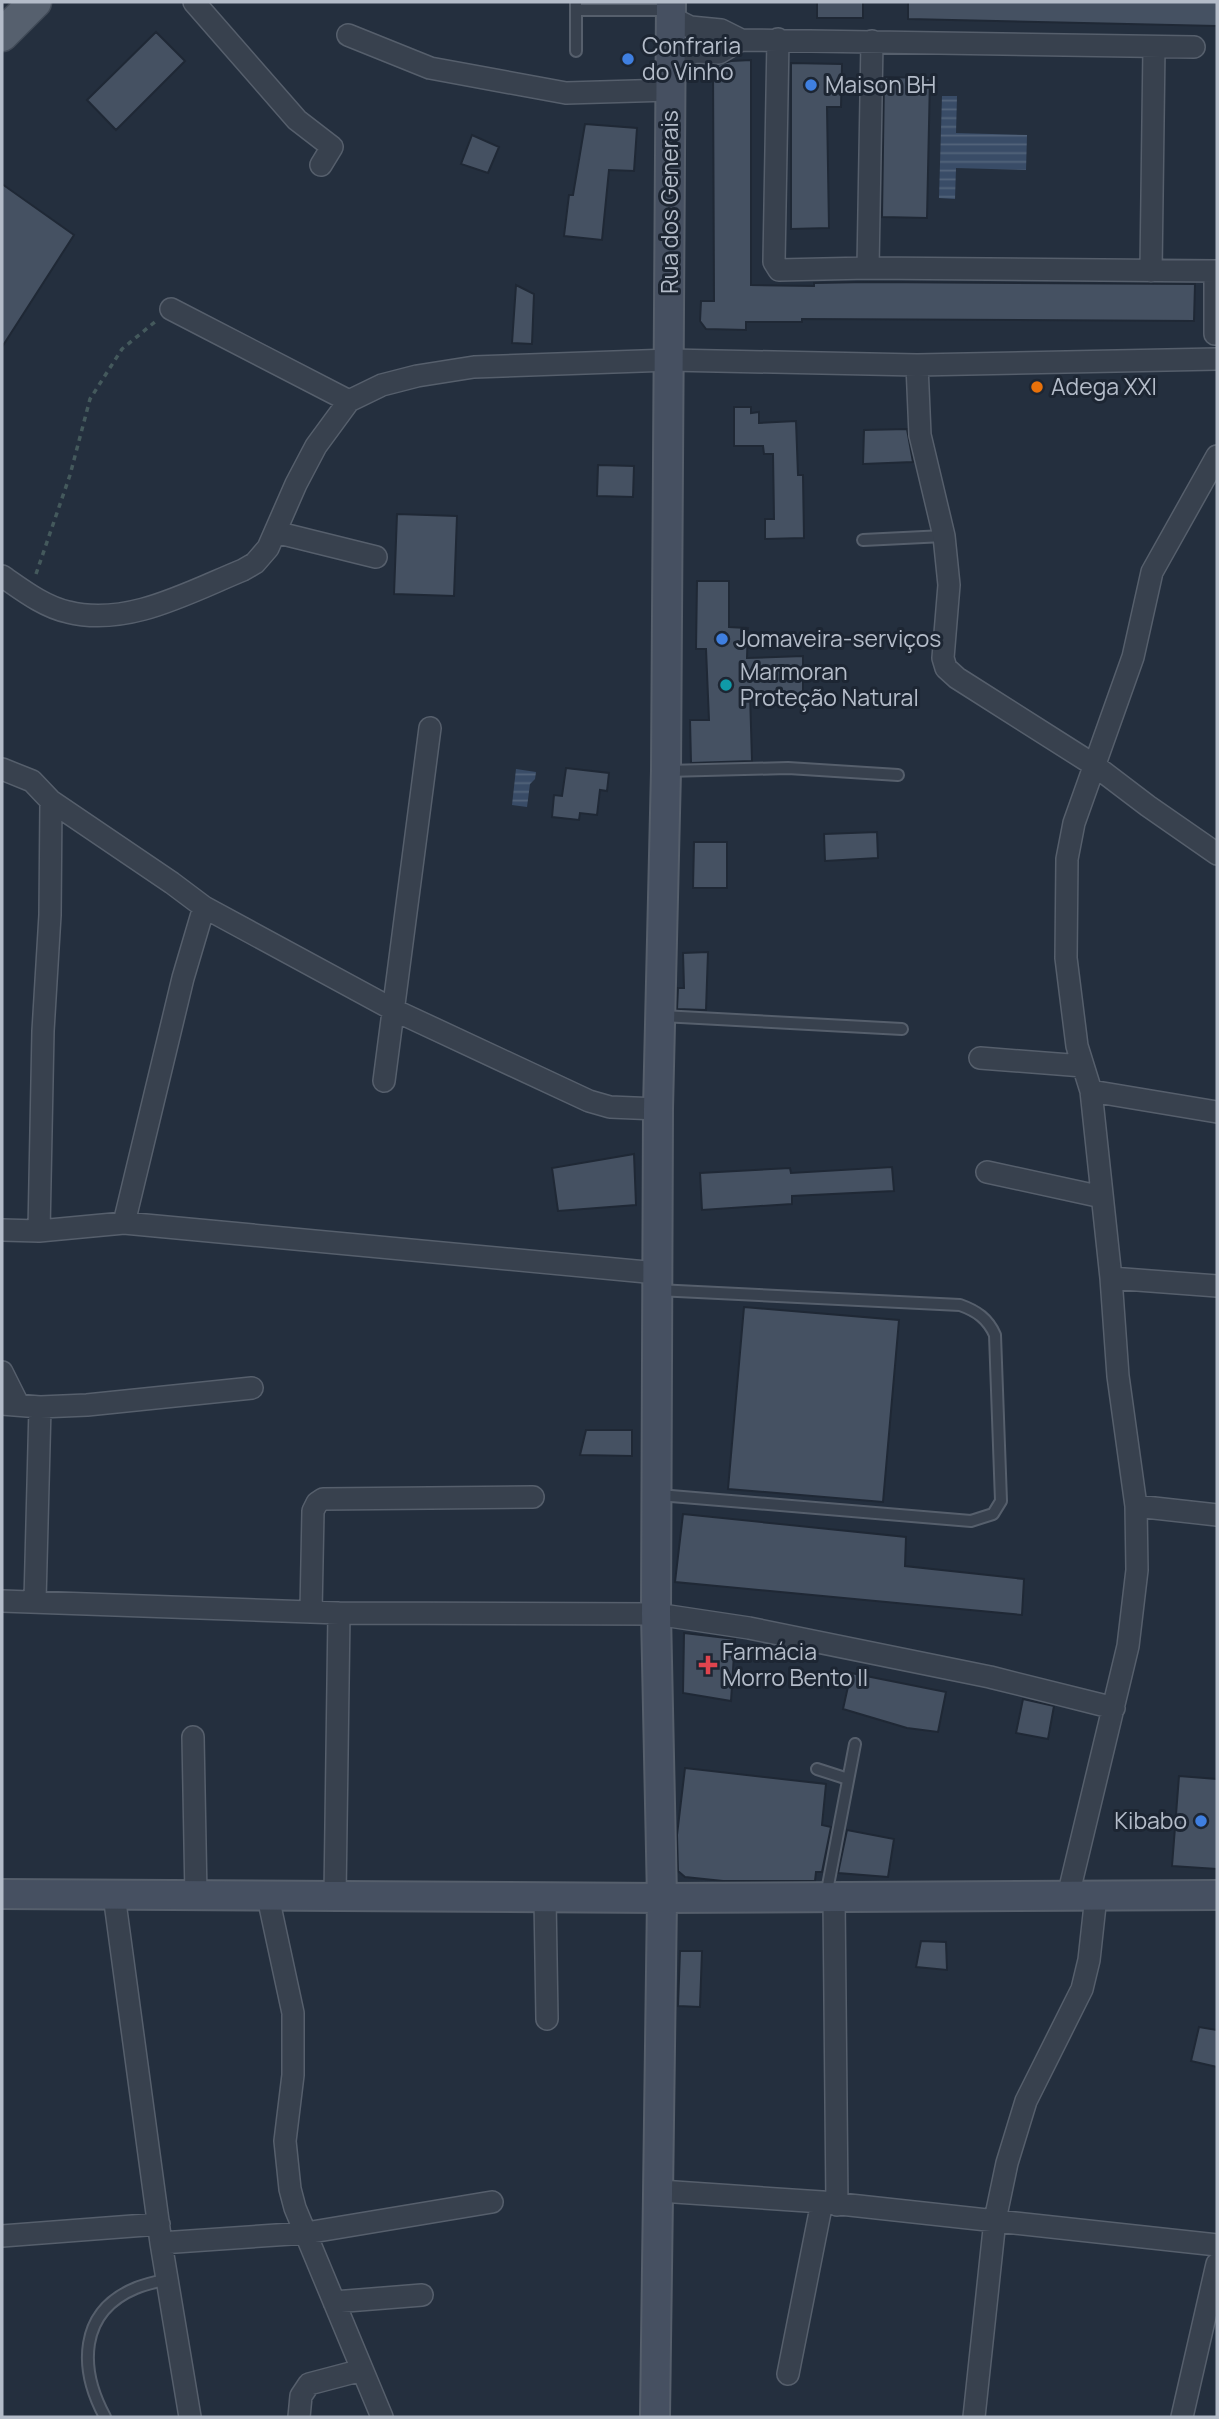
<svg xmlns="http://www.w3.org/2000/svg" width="1219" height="2419" viewBox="0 0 1219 2419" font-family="Manrope,sans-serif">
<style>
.water{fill:url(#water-rules)}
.building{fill:#455162;stroke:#1f2835;stroke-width:2}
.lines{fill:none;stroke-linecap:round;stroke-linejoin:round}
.lane-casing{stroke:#565f6c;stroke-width:14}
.street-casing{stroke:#565f6c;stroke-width:24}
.secondary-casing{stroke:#565f6c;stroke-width:32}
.primary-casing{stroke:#414a57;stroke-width:35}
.path{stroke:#44595c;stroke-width:3.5;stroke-dasharray:5 5;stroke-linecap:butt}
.lane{stroke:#38414e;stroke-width:10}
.street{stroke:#38414e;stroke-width:21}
.secondary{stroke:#465061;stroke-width:28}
.primary{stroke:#56606e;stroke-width:32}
.shop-dot{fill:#3f7fe0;stroke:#1d2633;stroke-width:2.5}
.food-dot{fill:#e8710a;stroke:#1d2633;stroke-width:2.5}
.culture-dot{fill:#0f9aa8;stroke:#1d2633;stroke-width:2.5}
.health-dot{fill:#e0444e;stroke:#1d2633;stroke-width:2.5}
.labels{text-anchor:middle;stroke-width:6;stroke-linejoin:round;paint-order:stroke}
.poi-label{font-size:23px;fill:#b4bcc9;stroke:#1d2633;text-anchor:start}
.street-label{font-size:23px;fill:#b4bcc9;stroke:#1d2633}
</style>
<defs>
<pattern id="water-rules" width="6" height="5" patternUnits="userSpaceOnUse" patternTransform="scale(1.75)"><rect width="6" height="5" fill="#394c67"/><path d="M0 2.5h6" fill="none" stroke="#53647b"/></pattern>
</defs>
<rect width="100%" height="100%" fill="#242f3e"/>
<!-- water -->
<path class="water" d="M942 96H957L956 133 1027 135 1026 170 956 168 955 199 939 198Z
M516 769 536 772 535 779 530 784 527 807 512 805Z"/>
<!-- building -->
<path class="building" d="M817 2H863V18H817Z
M908 2H1217V26L908 19Z
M156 32 185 61 116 130 87 100Z
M751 60V285L814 286V283L868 282 1195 284 1194 321 802 319V322H746V330L706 329 700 321 701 301H714L713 66 731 61Z
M791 63 842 64 841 107H827L829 228 791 229Z
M884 77 930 78 927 218 882 217Z
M585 124 637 128 634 171 609 170 602 240 564 236 569 195H573Z
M472 135 499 147 488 173 461 164Z
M2 184 74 235 2 347Z
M516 285 534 294 532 344 512 343Z
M734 407H751V413L759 412V423L796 421 798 475H803L804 538 765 539V519H774L773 454H764L763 446H734Z
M907 429 913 462 863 464 864 430Z
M598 465 634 466 633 497 597 496Z
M397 514 457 516 454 596 394 594Z
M697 581H729V627L748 628 747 658 803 656V694L750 693 752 761 691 763 690 720H709L706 649H696Z
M566 768 609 773 607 791 600 790 597 815 580 813 579 820 552 817 554 795 562 796Z
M877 832 878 858 825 861 824 834Z
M694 842H727V888H693Z
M708 952 706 1010 677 1009 678 988H684L683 953Z
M634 1154 636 1205 558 1211 552 1168Z
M892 1167 894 1191 792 1196V1204L702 1210 700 1173 790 1168 791 1173Z
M744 1307 899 1320 883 1502 728 1489Z
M586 1430H632V1456L580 1455Z
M683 1514 906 1537 905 1566 1024 1579 1022 1615 675 1582Z
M684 1633 735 1639 731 1701 683 1693Z
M851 1673 946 1692 938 1732 907 1728 843 1709Z
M1023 1699 1054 1706 1048 1739 1016 1733Z
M685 1768 826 1784 822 1825 831 1827 822 1872H816L815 1881H723L685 1877 678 1871 677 1835Z
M1179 1776 1217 1779V1869L1172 1866Z
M847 1830 894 1839 888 1877 838 1873Z
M921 1941 946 1942 947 1970 916 1967Z
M680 1951H702L700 2007 678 2006Z
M1199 2027 1217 2030V2067L1191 2061Z"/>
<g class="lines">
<!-- lane casing -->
<g class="lane-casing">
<path id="lane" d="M576 10H671
M576 51V2
M863 540 944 536
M666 771 788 768 898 775
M662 1016 902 1029
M657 1290 960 1305C977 1311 988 1319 995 1335L1001 1501 993 1514 971 1521 659 1495
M817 1769 848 1779
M826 1896 855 1744
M105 2417C79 2369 78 2312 136 2288 145 2284 157 2282 167 2279"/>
</g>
<!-- street casing -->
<g class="street-casing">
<path id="street" d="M194 2 297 120 332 147 321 165
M670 17 690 27 721 30 741 40 1194 47
M348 35 430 68 566 93 670 90
M778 39 774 262 779 270 868 268 1217 271
M671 66 694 52 719 53 741 40
M868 268 872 41
M1151 271 1154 47
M1215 271V334
M171 309 349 401
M917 365 920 435 944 536 949 585 943 658 946 668 957 678 1094 765 1148 806 1217 854
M275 532 376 557
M2 576C21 589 44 607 68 612 128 627 189 592 243 570L255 563 268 548 296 484 316 446 349 401 382 385 417 376 474 367 670 360 917 365 1217 359
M2 769 32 781 51 801 172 883 204 907 394 1010 589 1101 610 1107 658 1109
M980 1058 1083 1066
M384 1081 430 728
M1091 1091 1217 1112
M987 1172 1102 1197
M124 1223 183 978 204 907
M2 1230 39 1231 124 1223 657 1273
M39 1231 43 1031 50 915 51 801
M1111 1278 1217 1286
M2 1372 18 1404
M2 1404 40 1407 87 1405 252 1388
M1136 1506 1217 1515
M2 1601 339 1613 656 1614 749 1628 990 1677 1114 1708
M35 1601 40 1407
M311 1612 313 1511 317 1503 323 1499 533 1497
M193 1737 196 1896
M114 1895 161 2243 190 2417
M335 1896 339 1613
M1068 1896 1128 1646 1137 1570 1136 1506 1118 1376 1111 1278 1091 1091 1077 1046 1066 958 1067 859 1074 823 1133 657 1152 572 1217 456
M268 1897 293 2013V2075L285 2141 290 2189 295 2208 382 2417
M545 1898 547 2019
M834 1898 837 2205
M660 2191 822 2202 1217 2245
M2 2236 159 2224
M161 2243 306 2233 492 2202
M334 2302 422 2295
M788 2374 822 2202
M299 2417 301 2396 309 2384 362 2370
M974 2417 995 2220 1007 2163 1026 2101 1082 1989 1089 1960 1096 1896
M1182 2417 1217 2264"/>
</g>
<!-- secondary casing -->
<g class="secondary-casing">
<path id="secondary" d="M2 1894 662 1898 1217 1895
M655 2417 662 1898 656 1614 658 1109 666 771 671 2"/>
</g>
<!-- primary casing -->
<g class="primary-casing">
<path id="primary" d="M2 35 35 2"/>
</g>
<!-- path -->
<path class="path" d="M36 574 70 475 90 399 122 349 156 321"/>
<!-- lane -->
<use href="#lane" class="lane"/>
<!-- street -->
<use href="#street" class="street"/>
<!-- secondary -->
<use href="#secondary" class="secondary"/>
<!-- primary -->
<use href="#primary" class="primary"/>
</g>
<!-- markers -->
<g class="shop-dot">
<circle cx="628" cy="59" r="7"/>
<circle cx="811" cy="85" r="7"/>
<circle cx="722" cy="639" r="7"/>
<circle cx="1201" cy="1821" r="7"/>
</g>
<circle class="food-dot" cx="1037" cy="387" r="7"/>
<circle class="culture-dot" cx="726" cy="685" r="7"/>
<path class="health-dot" d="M704.5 1654.5h7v7h7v7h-7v7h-7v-7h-7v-7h7z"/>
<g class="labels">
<!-- poi labels -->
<g class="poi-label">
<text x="642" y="54">Confraria<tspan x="642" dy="26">do Vinho</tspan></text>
<text x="825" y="93">Maison BH</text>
<text x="1051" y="395">Adega XXI</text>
<text x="736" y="647">Jomaveira-serviços</text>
<text x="740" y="680">Marmoran<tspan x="740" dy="26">Proteção Natural</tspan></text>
<text x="722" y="1660">Farmácia<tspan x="722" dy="26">Morro Bento II</tspan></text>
<text x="1187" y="1829" text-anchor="end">Kibabo</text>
</g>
<!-- street labels -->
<g class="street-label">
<text transform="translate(670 202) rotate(-90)" y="8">Rua dos Generais</text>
</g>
</g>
<!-- border -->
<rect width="1219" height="2419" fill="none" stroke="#b4bcc9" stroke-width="7"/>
</svg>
